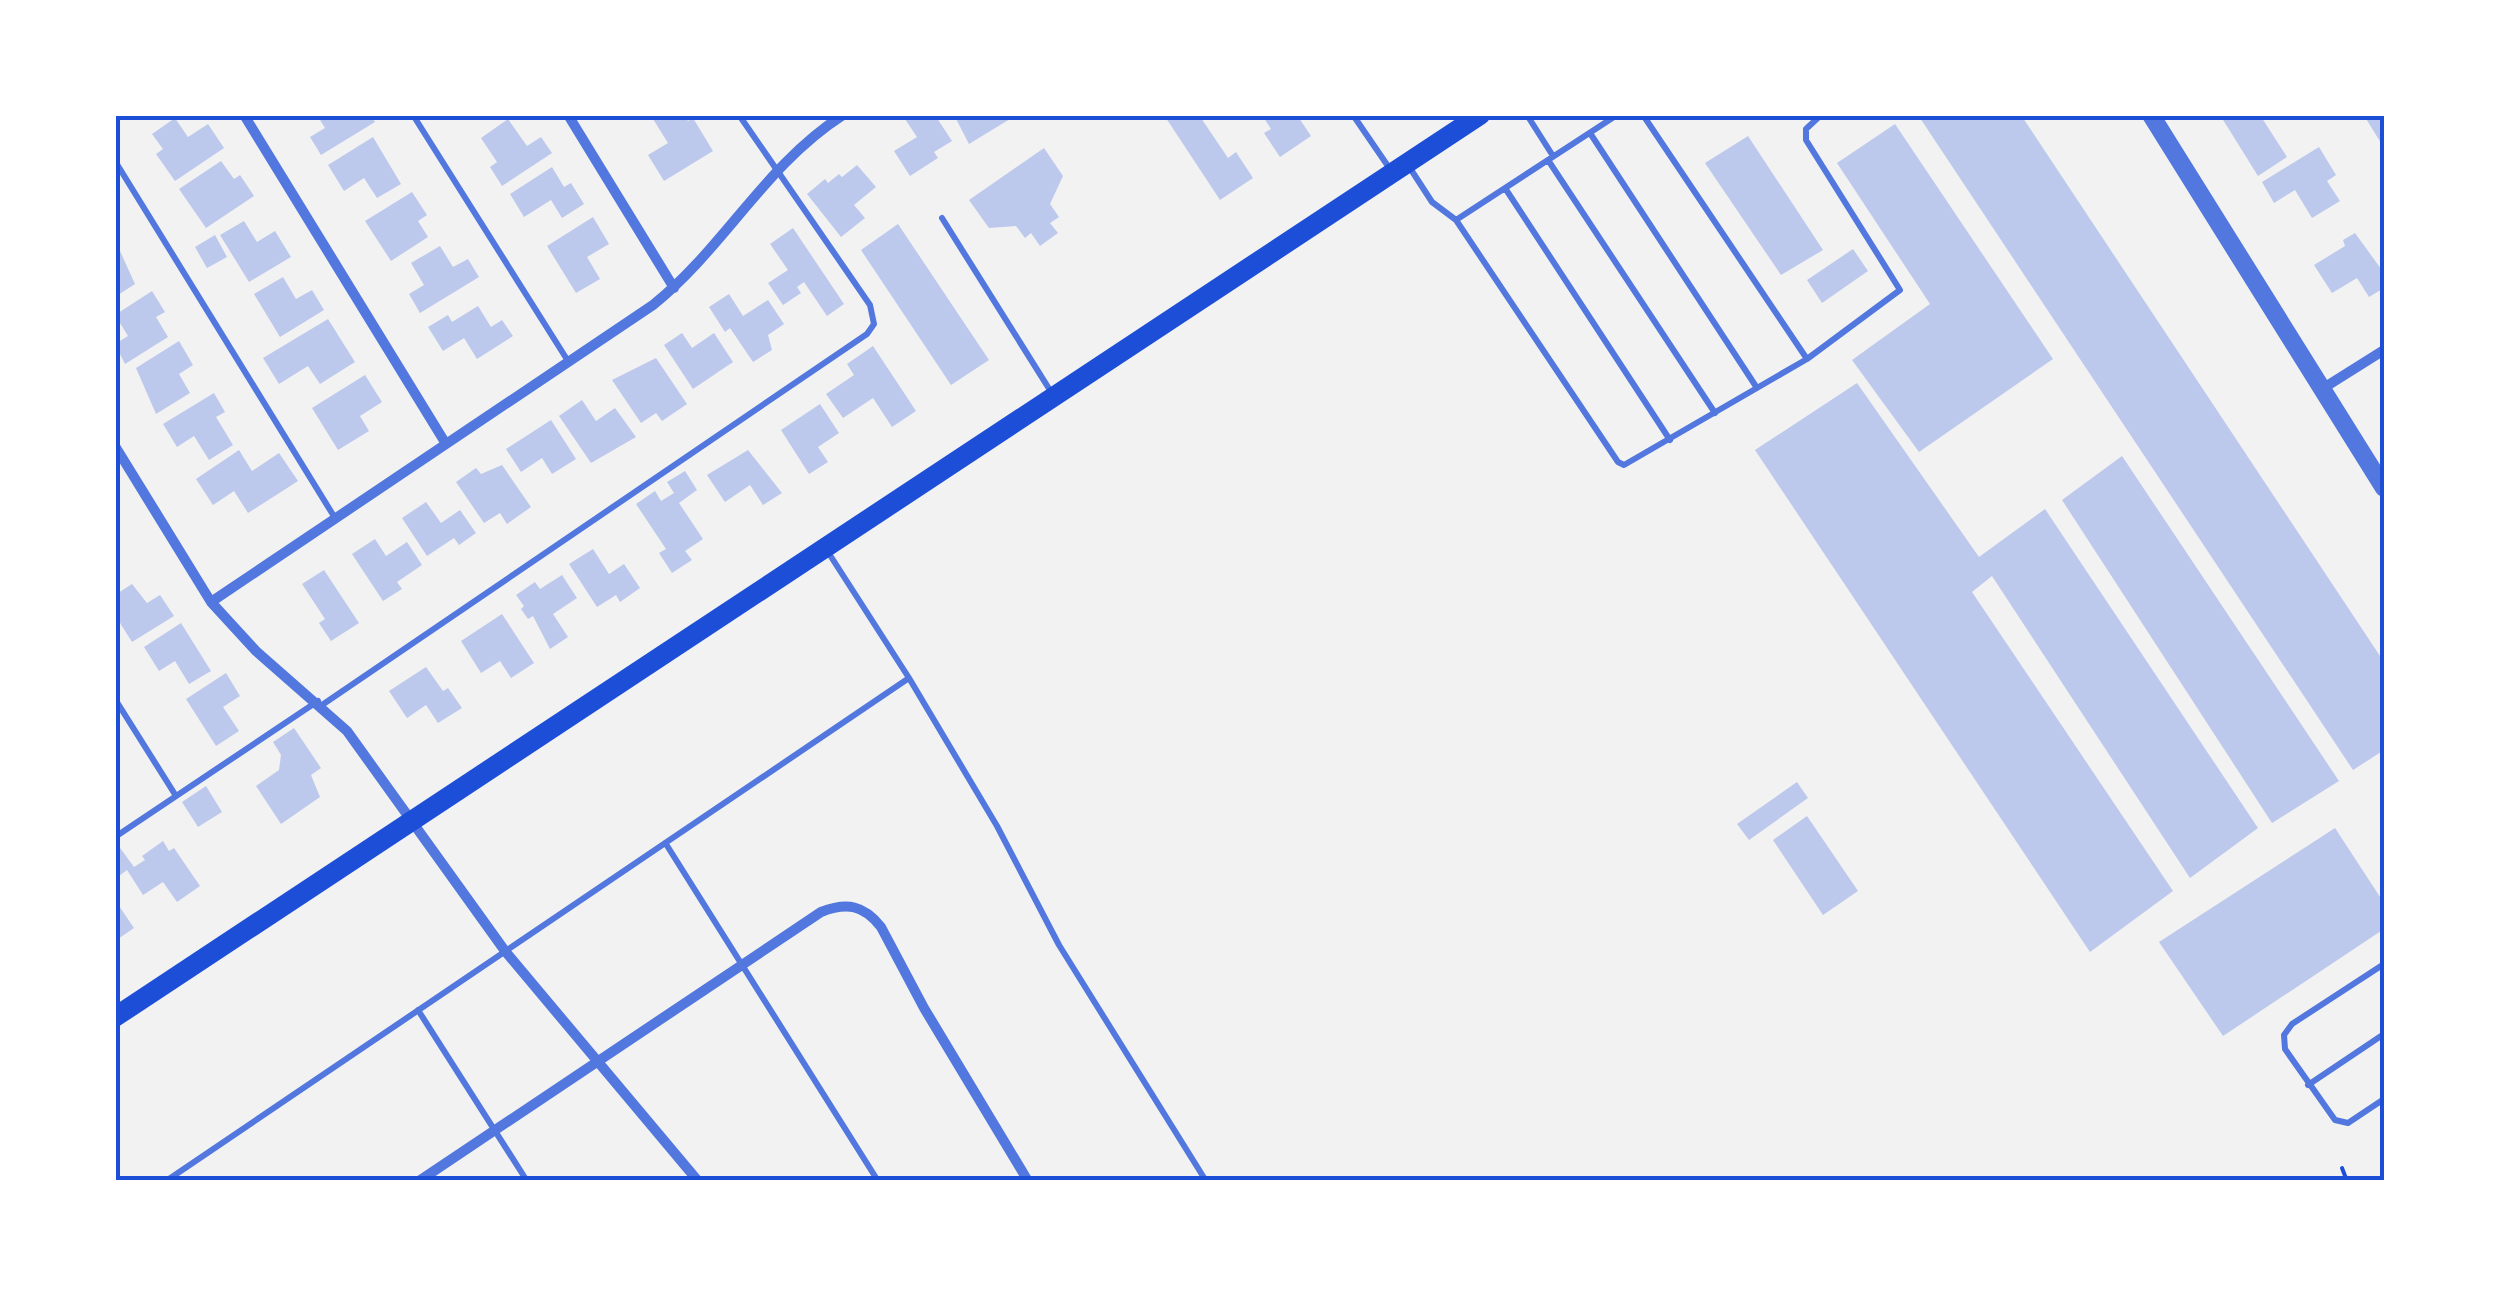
<svg xmlns="http://www.w3.org/2000/svg" width="2499" height="1296" viewBox="0 0 2499 1296" font-family="Lato,sans-serif">
<style>
.building{fill:#bdc9ec}
.lines{fill:none;stroke-linecap:round;stroke-linejoin:round}
.path{stroke:#1d4ed8;stroke-width:4}
.service{stroke:#5277de;stroke-width:6}
.minor{stroke:#5277de;stroke-width:10}
.tertiary{stroke:#5277de;stroke-width:18}
.secondary{stroke:#1d4ed8;stroke-width:20}
.neatline{fill:none;stroke:#1d4ed8;stroke-width:4}
</style>
<rect width="100%" height="100%" fill="#f2f2f2"/>
<!-- building -->
<path class="building" d="M317 115H370L375 122 321 155 310 137 325 128Z
M660 115H684L688 121 693 118 713 151 664 181 648 155 668 143 653 119Z
M911 115H935L952 141 934 152 938 158 910 176 894 151 917 137 905 119Z
M954 115H1008L1010 119 969 144Z
M1164 115H1199L1228 158 1236 152 1253 178 1220 200Z
M1262 115H1297L1311 136 1280 157 1264 133 1271 129Z
M1918 115H2021L2384 662V750L2353 770Z
M2220 115H2260L2287 157 2258 176Z
M2369 115H2384V148L2365 117Z
M175 118 188 137 208 124 224 148 175 181 156 154 163 149 152 134Z
M508 119 527 146 541 137 552 153 502 186 490 167 497 162 481 138Z
M1895 124 2053 359 1919 452 1852 360 1930 304 1837 163Z
M1748 136 1823 250 1781 275 1705 163Z
M373 137 401 184 377 198 364 178 344 191 328 165Z
M2319 147 2336 175 2327 181 2340 201 2312 218 2295 190 2274 203 2262 182Z
M1044 148 1063 176 1050 204 1059 217 1050 223 1058 233 1040 246 1031 233 1025 238 1016 226 989 228 969 200Z
M221 161 234 179 240 175 254 196 206 228 179 189Z
M857 165 876 187 854 205 865 218 841 237 807 194 825 179 828 183 839 174 842 177Z
M552 167 564 187 571 183 584 204 562 218 551 200 524 217 510 194Z
M412 192 427 215 418 221 428 237 391 261 365 221Z
M593 217 609 244 587 257 600 279 576 293 547 246Z
M244 221 257 242 275 231 291 257 249 282 220 235Z
M898 224 989 360 951 385 861 250Z
M793 228 844 304 827 316 804 282 797 287 801 293 783 305 768 283 788 270 770 244Z
M2355 233 2384 273V288L2369 297 2357 278 2332 293 2314 265 2345 246 2343 240Z
M215 235 227 257 207 268 195 247Z
M115 240 135 284 115 297Z
M440 246 453 267 468 259 479 277 420 313 409 294 424 285 411 263Z
M1853 249 1868 271 1822 303 1807 280Z
M283 277 296 299 312 290 324 310 280 337 254 294Z
M152 291 165 312 156 317 168 337 125 364 115 344 128 336 115 315Z
M729 294 743 316 768 300 784 324 768 335 772 350 753 362 730 328 725 332 709 307Z
M478 306 491 327 502 320 513 336 477 359 464 338 443 351 428 327 448 315 452 322Z
M328 319 355 362 320 384 308 366 279 384 263 358Z
M682 333 692 348 714 333 733 362 693 389 664 345Z
M179 341 193 365 179 374 190 393 156 414 136 368Z
M873 346 916 411 892 427 873 398 843 418 826 394 854 375 847 364Z
M656 358 687 404 662 421 656 413 641 423 612 380Z
M365 375 382 402 360 416 369 431 338 450 312 408Z
M1857 383 1979 557 2045 509 2258 828 2190 878 1992 576 1972 592 2173 891 2090 952 1755 450Z
M214 393 225 412 216 417 233 445 209 460 194 436 177 447 163 424Z
M582 400 596 421 615 408 636 437 591 463 559 416Z
M820 404 839 433 818 447 828 462 809 474 781 430Z
M551 420 576 459 552 474 542 458 521 472 506 449Z
M239 450 252 471 279 453 298 481 248 513 234 491 213 505 196 479Z
M748 450 782 493 763 505 750 485 725 502 707 475Z
M2122 456 2339 781 2272 823 2062 500Z
M502 465 531 507 507 524 500 513 484 523 456 482 476 468 481 474Z
M685 471 697 490 679 503 703 539 685 551 692 560 672 573 659 553 666 549 636 504 655 491 661 501 674 493 667 482Z
M426 502 441 523 460 510 476 533 459 545 454 538 427 556 402 518Z
M375 539 386 556 407 542 422 565 397 582 402 589 383 601 352 554Z
M593 549 609 574 624 564 640 588 620 602 616 595 597 607 569 564Z
M324 570 359 623 331 641 319 623 325 619 302 584Z
M562 575 577 598 553 614 568 637 550 649 533 616 528 619 521 609 524 606 516 595 535 582 540 589Z
M132 584 147 603 160 595 174 616 132 642 115 615V595Z
M502 614 534 663 511 678 500 661 481 673 461 641Z
M181 623 211 671 189 684 175 661 159 671 144 647Z
M426 667 443 691 448 688 462 708 438 723 426 705 407 718 389 691Z
M226 673 240 696 223 707 239 731 216 746 186 699Z
M294 728 321 768 311 775 320 797 281 824 256 786 279 770 281 755 273 742Z
M1797 782 1808 798 1749 840 1737 824Z
M206 786 222 812 198 827 182 802Z
M1807 816 1858 891 1823 915 1773 840Z
M2335 828 2384 903V929L2223 1036 2159 942Z
M115 841 134 867 145 860 142 856 163 841 169 851 174 848 200 886 177 902 163 882 143 895 127 870 115 879Z
M115 900 134 928 115 941Z"/>
<g class="lines">
<!-- path -->
<path class="path" d="M2342 1168 2347 1181"/>
<!-- service -->
<path class="service" d="M413 115 568 361
M1353 115 1392 172
M1527 115 1553 156
M1617 115 1456 220 1618 462 1624 465 1807 359 1900 290 1806 140V129L1821 115
M1643 115 1807 359
M1590 133 1757 388
M1548 160 1715 413
M115 161 335 518
M1408 165 1432 202 1456 220
M1505 188 1670 440
M942 218 1053 395
M828 552 909 678 997 826 1059 945 1206 1181
M115 699 176 796
M322 705 867 334 874 324 870 305 739 115
M115 837 318 701
M666 844 878 1181
M2384 964 2292 1024 2284 1035 2285 1049 2335 1120 2348 1123 2384 1099
M418 1010 527 1181
M2308 1085 2384 1034
M166 1181 909 678"/>
<!-- minor -->
<path class="minor" d="M244 115 446 444
M568 115 674 288
M2322 389 2384 350
M115 446 211 602 256 651 347 731 505 951 698 1181
M211 602 653 305C724 248 765 165 843 115
M419 1181 821 912C847 902 864 905 881 927L924 1008 1028 1181"/>
<!-- tertiary -->
<path class="tertiary" d="M2151 115 2384 488"/>
<!-- secondary -->
<path class="secondary" d="M115 1017 1480 115"/>
</g>
<!-- border -->
<rect width="2499" height="1296" fill="none" stroke="#ffffff" stroke-width="235"/>
<rect x="118" y="118" width="2264" height="1060" class="neatline"/>
</svg>
